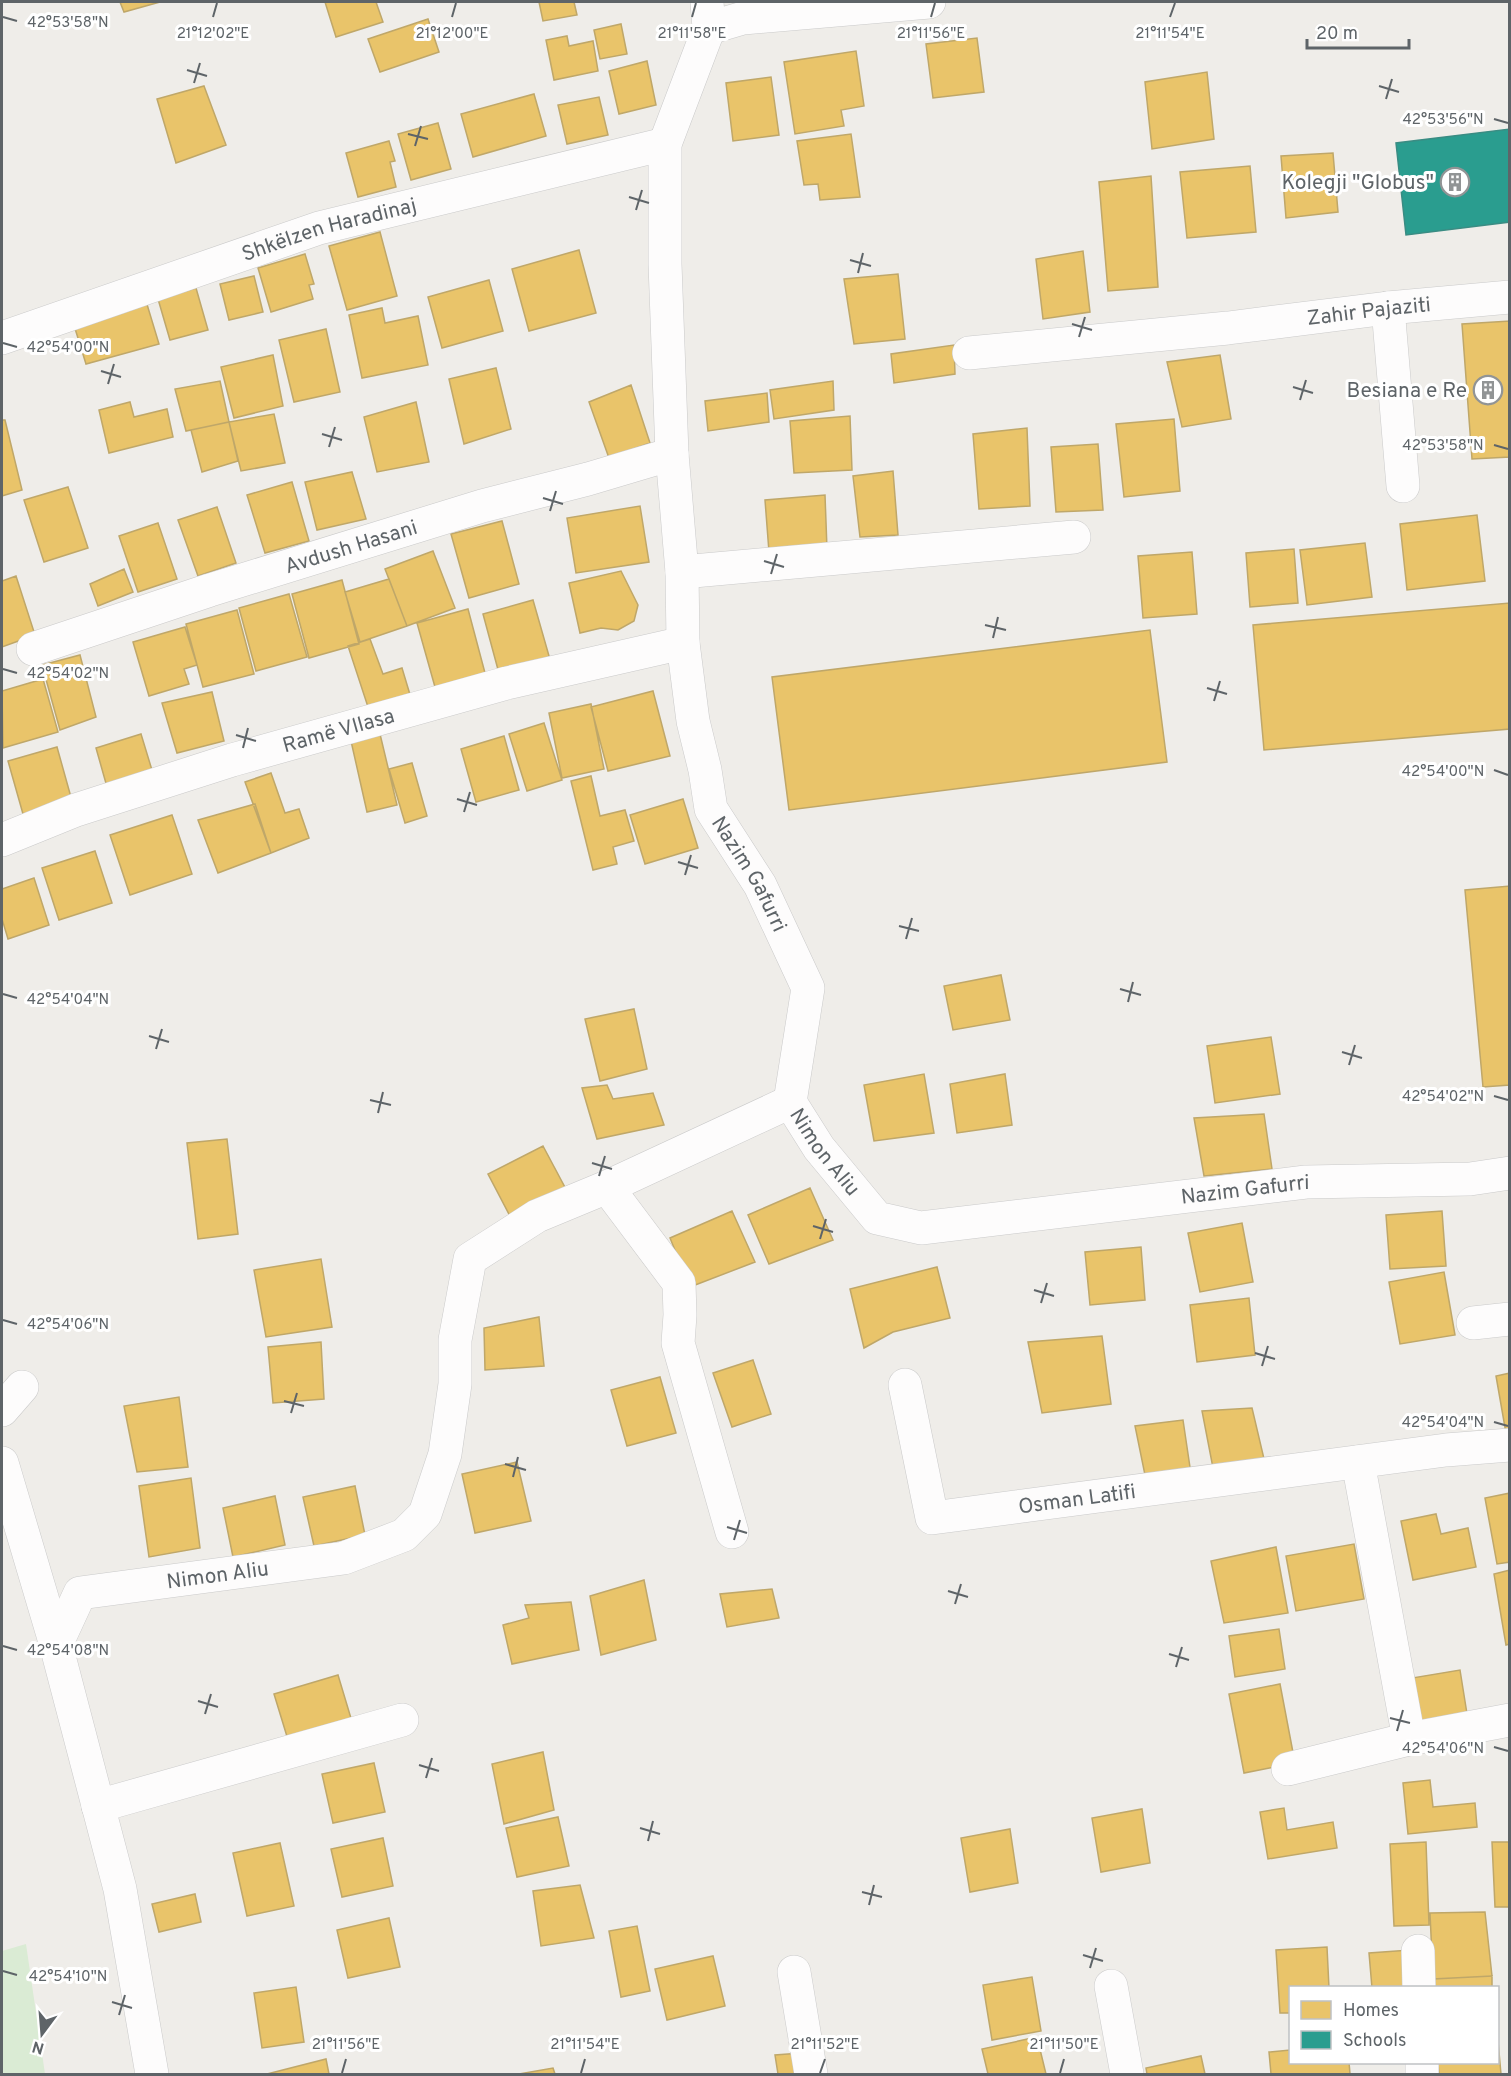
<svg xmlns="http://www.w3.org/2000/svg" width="1511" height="2076" viewBox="0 0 1511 2076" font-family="Overpass,sans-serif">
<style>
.green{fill:#daebd4}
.homes{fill:#e9c46a;stroke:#bfa769;stroke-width:1.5}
.schools{fill:#2a9d8f;stroke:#3a8c83;stroke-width:1.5}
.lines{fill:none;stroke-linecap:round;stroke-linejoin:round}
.minor-casing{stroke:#cacaca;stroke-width:34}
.minor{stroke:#fdfcfc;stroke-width:33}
.ticks{fill:none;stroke:#5e6468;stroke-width:2}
.labels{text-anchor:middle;stroke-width:6;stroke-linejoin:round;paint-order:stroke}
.poi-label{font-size:21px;fill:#5e6468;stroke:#fff;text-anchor:end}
.street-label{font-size:21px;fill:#5e6468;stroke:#fff}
.ticks-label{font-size:15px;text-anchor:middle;fill:#5e6468;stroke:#fff;stroke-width:6;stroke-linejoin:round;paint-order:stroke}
</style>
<rect width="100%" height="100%" fill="#efede9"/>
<!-- green -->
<path class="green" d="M26 1944 45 2074H2V1951Z"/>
<!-- homes -->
<path class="homes" d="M120 2H160L124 12Z
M325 2H376L383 22 336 37Z
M539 2H574L577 15 543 21Z
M428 19 439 52 380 72 368 39Z
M621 24 627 54 600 59 594 30Z
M567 36 569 46 593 41 598 71 554 80 546 40Z
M977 38 984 92 933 98 926 44Z
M856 51 864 106 841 110 844 126 795 134 784 62Z
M647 61 656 105 619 114 609 71Z
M1207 72 1214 139 1152 149 1145 82Z
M771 77 779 135 733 141 726 83Z
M204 86 226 145 176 163 157 99Z
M534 94 546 136 473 157 461 114Z
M599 97 608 135 567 144 558 105Z
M438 123 451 169 411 180 398 134Z
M851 134 860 197 820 200 818 184 804 185 797 141Z
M389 141 395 161 390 162 396 187 358 197 346 153Z
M1333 153 1338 212 1286 218 1281 156Z
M1250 166 1256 232 1187 238 1180 172Z
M1151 176 1158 287 1108 291 1099 182Z
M380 232 397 296 347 310 329 246Z
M579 250 596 313 529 331 512 269Z
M1083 251 1090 312 1043 319 1036 259Z
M305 254 314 284 309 285 313 299 271 312 258 268Z
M898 274 905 339 854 344 844 279Z
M254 276 263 312 229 320 220 284Z
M489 280 503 331 442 348 428 297Z
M196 288 208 330 170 340 158 299Z
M146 301 159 344 86 364 73 322Z
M382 308 385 323 418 316 428 365 362 378 349 315Z
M1510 321V457L1472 459 1462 324Z
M326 329 340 392 294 402 279 340Z
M954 345 955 374 894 383 891 354Z
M273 355 283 406 234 418 221 367Z
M1220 355 1231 419 1182 427 1167 362Z
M496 368 511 429 464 444 449 379Z
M220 381 229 422 186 431 175 389Z
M833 381 834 410 774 419 770 390Z
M631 385 650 443 609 458 589 402Z
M767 393 769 422 708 431 705 401Z
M130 402 134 417 167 409 173 437 109 453 99 410Z
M416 402 429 462 377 472 364 417Z
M274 414 285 463 241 471 229 422Z
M850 416 852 470 794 473 790 421Z
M1174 419 1180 491 1124 497 1116 424Z
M2 420H5L22 490 2 496Z
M229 422 238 461 202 472 191 430Z
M1027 428 1030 506 979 509 973 434Z
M1098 444 1103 510 1056 512 1051 447Z
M893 471 898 535 860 537 853 476Z
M352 472 366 519 317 530 305 482Z
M292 482 309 541 265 553 247 495Z
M68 487 88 548 44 562 24 500Z
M825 495 827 549 769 552 765 500Z
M640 506 649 562 576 573 567 518Z
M217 507 236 563 198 576 178 520Z
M1477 515 1485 581 1407 590 1400 524Z
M502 521 519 584 469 598 451 534Z
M158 523 177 579 138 592 119 536Z
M1365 543 1372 597 1307 605 1300 550Z
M1294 549 1298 603 1250 607 1246 553Z
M433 551 455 608 407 626 385 569Z
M1192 552 1197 614 1143 618 1138 556Z
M124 569 133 592 98 606 90 584Z
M621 571 638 605 634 621 618 630 601 628 580 633 569 583Z
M16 576 35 635 2 647V581Z
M389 579 407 626 360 642 345 592Z
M342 580 359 644 309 658 292 594Z
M289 594 307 657 256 671 239 608Z
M533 600 551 663 500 677 483 614Z
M1510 603V729L1264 750 1253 625Z
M468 609 485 673 435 687 417 623Z
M237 610 254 674 203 687 186 624Z
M185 627 197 665 184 669 189 684 149 696 133 642Z
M1150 630 1167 762 789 810 772 677Z
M370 639 383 674 402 668 411 698 368 707 348 646Z
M80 655 96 717 60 730 42 665Z
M43 679 58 732 3 748 2 691Z
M653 691 670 756 608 771 591 707Z
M212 692 224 741 177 753 162 703Z
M591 704 604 769 562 778 549 713Z
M544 723 562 780 527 791 509 734Z
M141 734 155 780 109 794 96 748Z
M380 734 397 805 367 812 351 741Z
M504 736 519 790 476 802 461 749Z
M57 747 74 808 25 821 8 761Z
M412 763 427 816 405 823 389 769Z
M271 773 285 813 299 809 309 838 271 853 245 782Z
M591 776 600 816 625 810 634 841 613 847 617 864 593 870 571 781Z
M683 799 698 848 645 864 630 815Z
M255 804 271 853 218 873 198 820Z
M172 815 192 874 130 895 110 835Z
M95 851 112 903 59 920 42 868Z
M34 878 49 925 8 939 2 919V889Z
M1510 886V1085L1483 1087 1465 890Z
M1001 975 1010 1020 953 1030 944 986Z
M634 1009 647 1069 600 1081 585 1019Z
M1271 1037 1280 1094 1215 1103 1207 1046Z
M924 1074 934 1133 874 1141 864 1085Z
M1005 1074 1012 1125 957 1133 950 1084Z
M607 1085 613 1099 653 1093 664 1125 597 1139 582 1088Z
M1264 1114 1272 1169 1204 1176 1194 1118Z
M227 1139 238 1234 198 1239 187 1143Z
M543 1146 568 1193 513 1222 488 1174Z
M810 1188 833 1240 769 1264 748 1215Z
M732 1211 755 1262 690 1287 670 1238Z
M1442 1211 1446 1266 1390 1269 1386 1215Z
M1242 1223 1253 1282 1200 1292 1188 1233Z
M1141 1247 1145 1300 1090 1305 1085 1252Z
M321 1259 332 1327 266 1337 254 1270Z
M937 1267 950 1318 893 1332 864 1348 850 1289Z
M1444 1272 1455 1335 1400 1344 1389 1282Z
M1249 1298 1255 1355 1197 1362 1190 1305Z
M539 1317 544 1366 485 1370 484 1328Z
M1102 1336 1111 1404 1042 1413 1028 1342Z
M321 1342 324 1399 273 1403 268 1347Z
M753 1360 771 1414 732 1427 713 1373Z
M1510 1373V1438L1507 1439 1496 1376Z
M660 1377 676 1433 627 1446 611 1390Z
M179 1397 188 1467 137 1472 124 1406Z
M1252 1408 1265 1463 1213 1468 1202 1411Z
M1183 1420 1191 1474 1146 1480 1135 1426Z
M517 1462 531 1521 475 1533 462 1474Z
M191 1478 200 1548 149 1557 139 1486Z
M355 1486 365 1535 314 1546 303 1497Z
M1510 1493V1562L1497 1564 1485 1498Z
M275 1496 285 1545 233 1557 223 1508Z
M1436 1514 1441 1534 1468 1528 1476 1567 1413 1580 1401 1521Z
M1354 1544 1364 1599 1296 1611 1286 1556Z
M1276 1547 1288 1613 1224 1623 1211 1561Z
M1510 1570V1644L1506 1645 1494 1574Z
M644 1580 656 1640 601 1655 590 1596Z
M772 1589 779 1618 727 1627 720 1594Z
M571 1602 579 1650 512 1664 503 1625 529 1618 525 1605Z
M1279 1629 1285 1669 1235 1677 1229 1636Z
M1460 1670 1468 1720 1420 1727 1412 1678Z
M338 1675 353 1725 289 1743 274 1694Z
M1280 1684 1295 1763 1244 1773 1229 1694Z
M543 1752 554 1810 504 1824 492 1764Z
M374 1763 385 1812 333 1823 322 1774Z
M1430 1780 1433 1807 1475 1803 1477 1827 1408 1834 1403 1783Z
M1284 1808 1287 1830 1333 1822 1337 1848 1268 1859 1260 1812Z
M1142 1809 1150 1863 1101 1872 1092 1818Z
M558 1817 569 1866 517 1877 506 1828Z
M1010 1829 1018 1883 970 1892 961 1838Z
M383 1838 393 1886 342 1897 331 1849Z
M1426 1842 1429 1925 1394 1926 1390 1844Z
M1492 1842H1510V1907H1495Z
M280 1843 294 1906 247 1916 233 1853Z
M580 1885 594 1938 541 1946 533 1891Z
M195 1894 201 1922 159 1932 152 1904Z
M1485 1912 1492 1976 1433 1979 1430 1913Z
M389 1918 400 1967 348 1978 337 1930Z
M637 1926 650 1991 621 1997 609 1931Z
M1327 1947 1329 1988H1290V2013H1280L1276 1950Z
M1410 1950 1413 1988H1372L1369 1953Z
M713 1956 725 2006 667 2020 655 1969Z
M1492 1976V1988H1433V1979Z
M1032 1977 1041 2031 992 2040 983 1985Z
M296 1987 304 2042 262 2048 254 1993Z
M1037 2037 1046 2074H988L982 2049Z
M1498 2041 1501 2074H1439L1438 2062H1498Z
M1290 2050V2062H1349L1350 2074H1271L1269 2052Z
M801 2053 803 2074H778L775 2055Z
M1201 2056 1205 2074H1147L1146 2068Z
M326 2059 329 2074H267Z
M553 2068 555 2074H519Z"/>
<!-- schools -->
<path class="schools" d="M1510 129V222L1406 235 1396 143Z"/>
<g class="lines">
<!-- minor casing -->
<g class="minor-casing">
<g id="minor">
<path id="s1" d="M707 2 709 28 665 144V264L672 454 682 572 683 643 693 721 705 770 711 809 760 885 808 988 790 1102"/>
<path d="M709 28 743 18 929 2"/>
<path d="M1388 308 1403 486"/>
<path id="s2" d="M2 338 319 228 665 144"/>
<path id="s3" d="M969 353 1228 328 1388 308 1510 297"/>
<path d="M682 572 1074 537"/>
<path id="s4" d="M33 649 210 590 482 506 588 479 672 454"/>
<path id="s5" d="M2 840 76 810 232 760 507 683 683 643"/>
<path d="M607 1187 679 1283 680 1315 678 1343 732 1532"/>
<path d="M1473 1323 1510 1319"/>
<path id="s6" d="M905 1385 932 1518 1446 1450 1510 1445"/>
<path d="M2 1410 22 1387"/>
<path d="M1358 1462 1409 1739"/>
<path d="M2 1463 56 1645"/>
<path d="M1288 1769 1409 1739 1510 1720"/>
<path d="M98 1806 402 1720"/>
<path d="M1418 1951 1419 1988"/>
<path d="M794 1972 811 2074"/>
<path d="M1111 1986 1127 2074"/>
<path d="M1422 2062V2074"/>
<path id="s7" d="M152 2074 120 1889 56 1645 80 1593 344 1558 404 1535 425 1514 445 1454 455 1384V1340L470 1259 537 1216 607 1187 790 1102 819 1148 877 1218 921 1228 1306 1182 1470 1179 1510 1173"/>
</g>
</g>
<!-- minor -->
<use href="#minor" class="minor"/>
</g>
<!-- ticks -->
<path class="ticks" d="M3 17 17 21M213 17 217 3M452 17 456 3M692 17 696 3M931 17 935 3M1170 17 1175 3M187 70 207 76M194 83 200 63M1379 86 1399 92M1386 99 1392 79M1494 119 1508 123M408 134 428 139M415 146 421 126M629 197 649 203M636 210 642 190M850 260 871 266M858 273 863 253M1072 324 1092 330M1079 337 1085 317M3 343 17 347M101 371 121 377M108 384 114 364M1293 387 1313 393M1300 400 1306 380M322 434 342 440M1494 445 1508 449M329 447 335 427M543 498 563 504M550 511 556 491M764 561 784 567M771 574 777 554M985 625 1006 630M993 638 998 617M3 669 17 673M1207 688 1227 694M1214 701 1220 681M236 735 256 741M243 748 248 728M1494 770 1508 775M457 799 477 805M464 812 470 792M678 862 698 868M685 875 691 855M899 926 919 931M906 939 912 918M1120 989 1141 995M3 994 17 998M1128 1002 1133 982M149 1036 169 1042M156 1049 162 1029M1342 1052 1362 1058M1349 1065 1355 1045M1494 1096 1508 1100M370 1100 391 1105M378 1113 383 1092M592 1163 612 1169M599 1176 605 1156M813 1226 833 1232M820 1239 826 1219M1034 1290 1054 1296M1041 1303 1047 1283M3 1320 17 1324M1255 1353 1275 1359M1262 1366 1268 1346M284 1401 304 1406M291 1413 297 1393M1494 1422 1508 1426M505 1464 526 1470M513 1477 518 1457M727 1527 747 1533M734 1540 740 1520M948 1591 968 1597M955 1604 961 1584M3 1646 17 1650M1169 1654 1189 1660M1176 1667 1182 1647M198 1701 218 1707M205 1714 211 1694M1390 1718 1410 1723M1397 1731 1403 1710M1494 1747 1508 1751M419 1765 439 1771M426 1778 432 1758M640 1828 660 1834M648 1841 653 1821M862 1892 882 1897M869 1905 874 1885M1083 1955 1103 1961M1090 1968 1096 1948M3 1971 17 1975M112 2002 132 2008M119 2015 125 1995M342 2073 346 2059M581 2073 585 2059M820 2073 825 2059M1060 2073 1064 2059"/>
<!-- icons -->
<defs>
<g id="building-ring" transform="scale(1.5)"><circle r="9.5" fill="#fff" stroke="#919495" stroke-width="1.5"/><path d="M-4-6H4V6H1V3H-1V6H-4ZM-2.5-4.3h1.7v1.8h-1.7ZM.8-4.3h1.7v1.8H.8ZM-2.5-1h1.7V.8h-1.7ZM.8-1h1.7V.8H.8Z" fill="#919495"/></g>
</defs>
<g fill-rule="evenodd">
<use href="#building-ring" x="1455" y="182"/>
<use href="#building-ring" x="1488" y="390"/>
</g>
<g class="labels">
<!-- poi labels -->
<g class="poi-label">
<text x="1434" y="189">Kolegji "Globus"</text>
<text x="1467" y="397">Besiana e Re</text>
</g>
<!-- street labels -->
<g class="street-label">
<text dy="7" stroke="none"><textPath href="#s2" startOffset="345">Shkëlzen Haradinaj</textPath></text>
<text dy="7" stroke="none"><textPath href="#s3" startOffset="402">Zahir Pajaziti</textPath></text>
<text dy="7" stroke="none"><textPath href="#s4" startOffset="334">Avdush Hasani</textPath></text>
<text dy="7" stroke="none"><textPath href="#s5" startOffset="354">Ramë Vllasa</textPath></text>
<text dy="7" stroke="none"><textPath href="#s1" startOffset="894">Nazim Gafurri</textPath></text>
<text dy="7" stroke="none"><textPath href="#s7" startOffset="1536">Nimon Aliu</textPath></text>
<text dy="7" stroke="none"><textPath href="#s7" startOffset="1992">Nazim Gafurri</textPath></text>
<text dy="7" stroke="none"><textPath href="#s6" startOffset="282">Osman Latifi</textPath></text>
<text dy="7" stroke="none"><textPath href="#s7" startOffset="636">Nimon Aliu</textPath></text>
</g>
</g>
<g class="ticks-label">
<text x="68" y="27">42°53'58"N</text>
<text x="213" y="38">21°12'02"E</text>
<text x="452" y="38">21°12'00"E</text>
<text x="692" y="38">21°11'58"E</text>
<text x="931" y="38">21°11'56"E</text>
<text x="1170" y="38">21°11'54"E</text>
<text x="1443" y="124">42°53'56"N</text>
<text x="68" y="352">42°54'00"N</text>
<text x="1443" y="450">42°53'58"N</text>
<text x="68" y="678">42°54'02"N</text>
<text x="1443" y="776">42°54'00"N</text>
<text x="68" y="1004">42°54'04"N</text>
<text x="1443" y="1101">42°54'02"N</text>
<text x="68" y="1329">42°54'06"N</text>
<text x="1443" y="1427">42°54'04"N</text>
<text x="68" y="1655">42°54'08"N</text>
<text x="1443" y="1753">42°54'06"N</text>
<text x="68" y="1981">42°54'10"N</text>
<text x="346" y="2049">21°11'56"E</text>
<text x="585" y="2049">21°11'54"E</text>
<text x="825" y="2049">21°11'52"E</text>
<text x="1064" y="2049">21°11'50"E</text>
</g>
<!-- border -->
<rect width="1511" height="2076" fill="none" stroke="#5e6468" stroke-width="6"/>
<!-- legend -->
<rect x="1289" y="1986" width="210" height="78" fill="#ffffff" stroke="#bfc1c3" stroke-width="1.5"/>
<rect x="1301" y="2001" width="30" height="18" fill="#e9c46a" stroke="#bfc1c3" stroke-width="1.5"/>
<text x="1343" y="2016" font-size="18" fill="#5e6468">Homes</text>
<rect x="1301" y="2031" width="30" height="18" fill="#2a9d8f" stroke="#bfc1c3" stroke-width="1.5"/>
<text x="1343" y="2046" font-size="18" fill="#5e6468">Schools</text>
<!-- north arrow -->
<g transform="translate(42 2034) rotate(196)" stroke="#ffffff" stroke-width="4.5" paint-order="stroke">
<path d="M0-4.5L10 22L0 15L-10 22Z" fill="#5e6468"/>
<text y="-9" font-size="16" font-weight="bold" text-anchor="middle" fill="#5e6468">N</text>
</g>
<!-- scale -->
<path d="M1307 39v9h102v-9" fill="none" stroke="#5e6468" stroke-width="3"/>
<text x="1316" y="39" font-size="18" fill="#5e6468" stroke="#ffffff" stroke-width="4.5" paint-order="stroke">20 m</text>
</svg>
